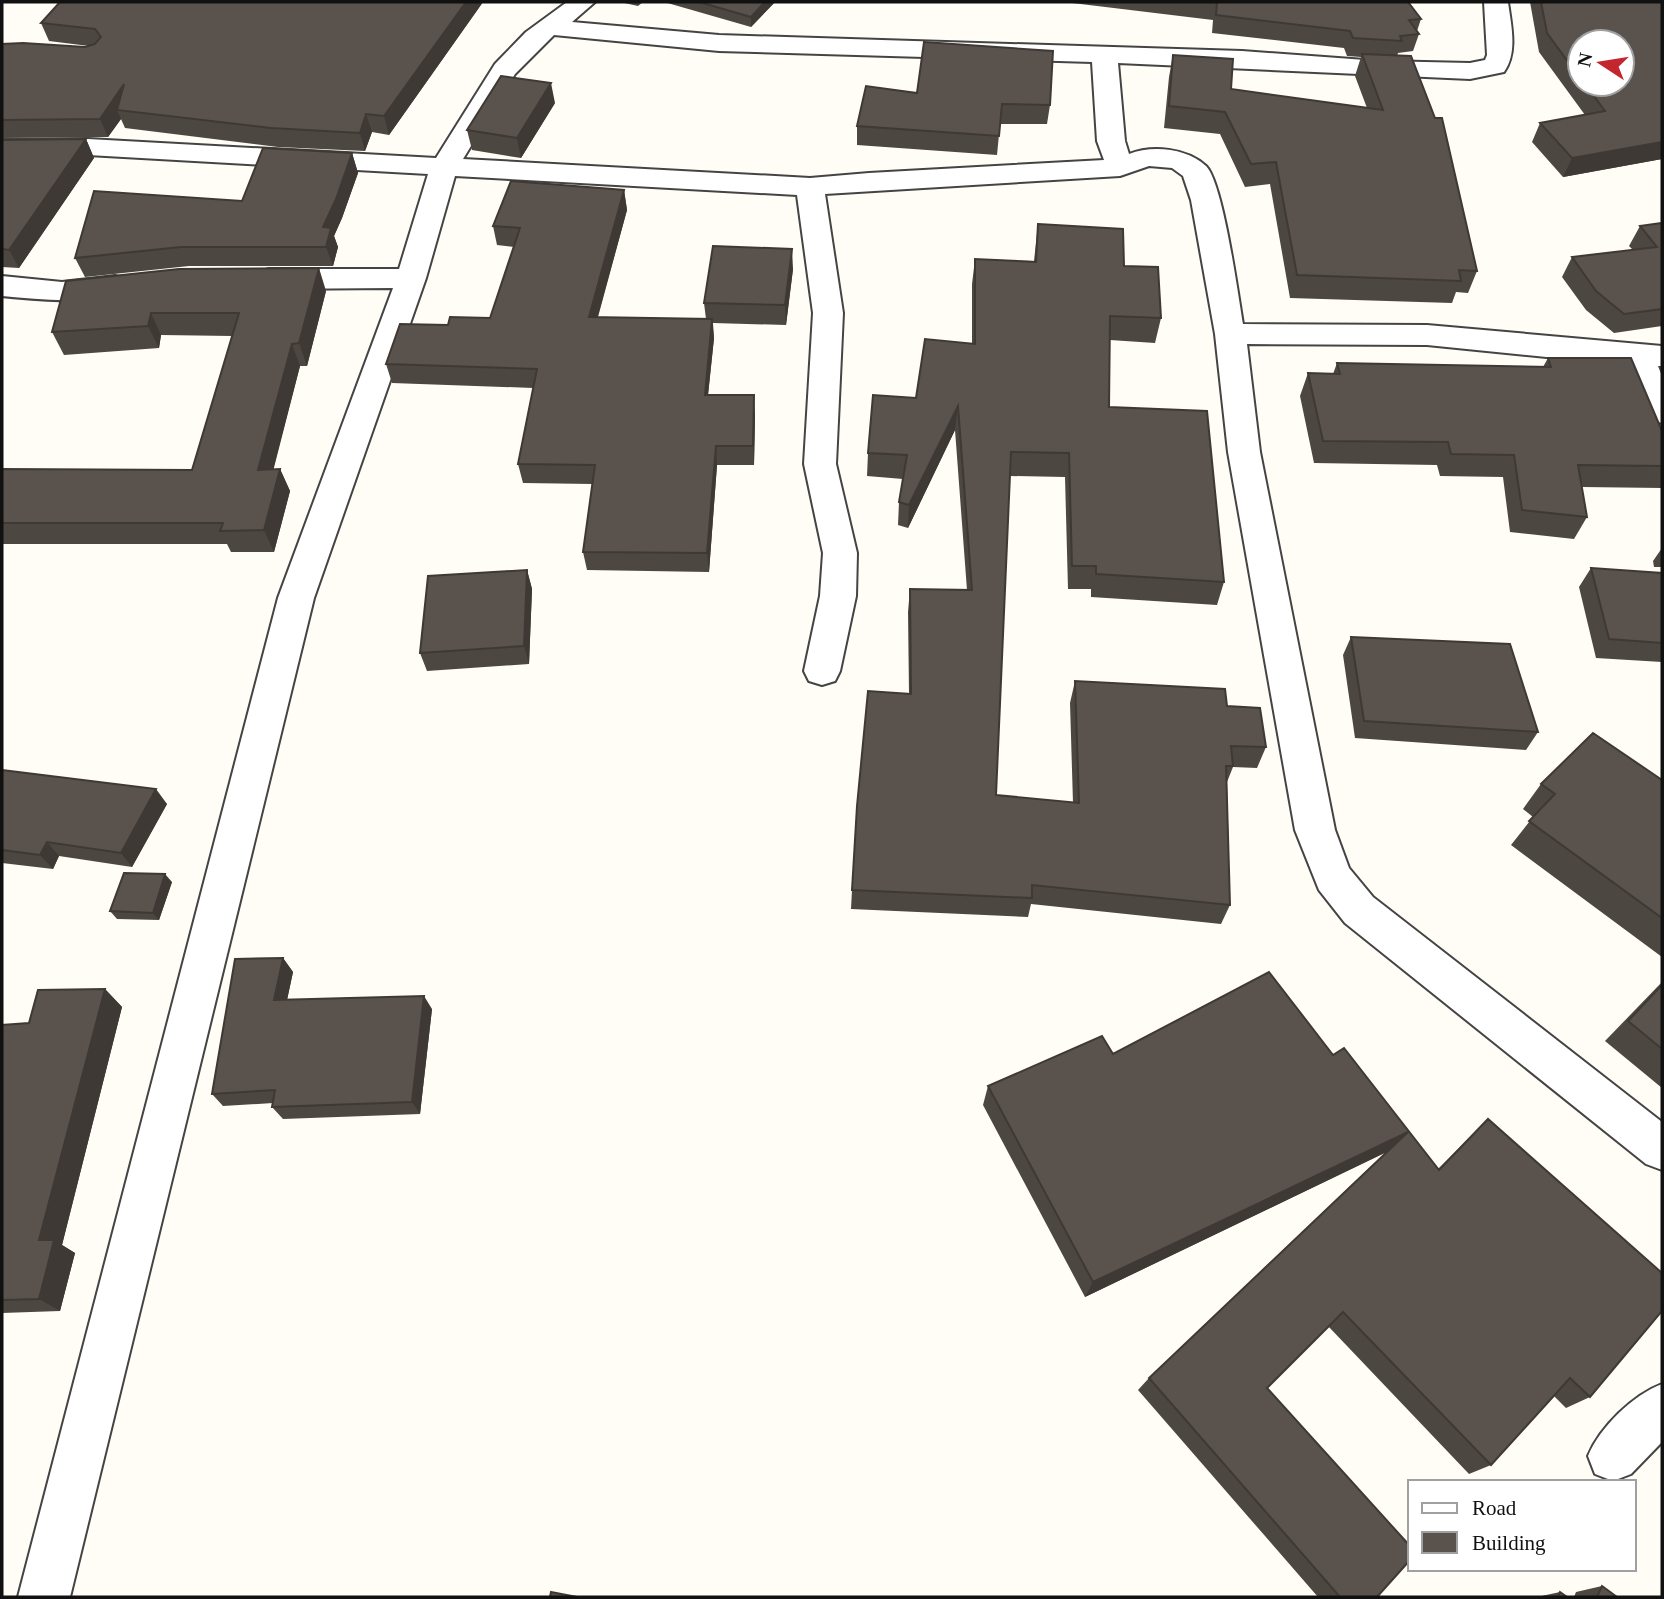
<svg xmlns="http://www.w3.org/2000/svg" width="1664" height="1599" viewBox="0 0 1664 1599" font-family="'Times New Roman',serif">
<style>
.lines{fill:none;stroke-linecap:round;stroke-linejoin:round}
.minor-casing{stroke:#444;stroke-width:4}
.minor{fill:#fff;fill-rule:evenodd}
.wall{fill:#4d4742;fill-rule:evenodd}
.shaded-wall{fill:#3f3936}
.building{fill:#5a524d;stroke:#3f3936;stroke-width:2}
</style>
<rect width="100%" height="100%" fill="#fffdf5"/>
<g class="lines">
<!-- minor casing -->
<g class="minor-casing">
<path id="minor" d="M567 2H595L572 22 719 35 1242 51 1379 61 1470 63 1485 60 1487 55 1484 2H1508C1511 25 1518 52 1504 72L1470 79 1118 63 1125 141 1129 154C1152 145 1187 148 1206 166 1223 183 1238 295 1243 324L1427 325 1662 346V366H1658L1662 376V423L1651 420 1626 365 1427 345 1247 344 1260 452 1335 830 1349 868 1373 897 1662 1122V1170L1646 1164 1345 923 1319 890 1295 830 1228 452 1215 334 1191 200 1183 176 1172 168 1149 166 1120 176 825 194 843 313 836 464 857 553 856 596 840 671 835 681 822 685 809 681 804 671 820 596 823 553 804 464 813 313 797 195 455 176 426 278 314 598 70 1597H18L278 598 393 288 269 289 259 286 254 279 259 272 269 269H399L428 174 88 155 2 156V140L88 139 436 158 495 64 526 32ZM554 35 719 51 1092 62 1097 141 1104 160 869 173 810 178 463 159 515 74Z
M2 276 62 282 115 276 126 279 130 286 126 293C84 304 44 300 2 296Z
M1662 1384V1442L1631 1474 1613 1481 1595 1474 1588 1456C1600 1427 1633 1395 1662 1384Z"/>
</g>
<!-- minor -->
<use href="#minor" class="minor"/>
</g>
<!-- wall -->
<path class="wall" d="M60 2H483L389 135 372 132 365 151 278 147 125 128 121 119 108 137 2 138V44L85 47 89 46 49 41 41 23Z
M620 2H643L638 6Z
M664 2H775L751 27Z
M1064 2H1446V3L1409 2 1421 19 1417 31 1419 34 1413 51 1398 53 1397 56 1477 271 1468 293 1456 292 1452 303 1290 298 1270 184 1245 187 1220 134 1164 128 1169 77 1173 55 1231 89 1367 108 1355 76 1361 57 1347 56 1344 48 1212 33 1213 20Z
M1530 2H1662V159L1563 177 1532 142 1540 123 1585 115 1539 52ZM1580 42 1622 84H1580Z
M917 93 1050 105 1047 124H1000L997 155 857 145V126Z
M555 103 521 158 472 150 467 130Z
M86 139 94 158 19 268 2 267V140Z
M352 153 358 173 342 218 334 236 338 247 333 266H189L85 277 75 258 242 201Z
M624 190 627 210 598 317 706 319 704 303 793 269 786 325 713 323 714 338 708 395 755 414 754 465H717L709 572 587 570 583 552 592 484 523 483 518 464 533 388 392 383 386 364 448 325 490 318 514 247 497 245 493 226Z
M1662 223V326L1614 333 1586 310 1562 277 1572 257 1633 250 1629 246 1640 226Z
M1038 224 1124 266 1161 318 1155 343 1110 340 1109 407 1224 582 1217 605 1091 597V589H1068L1065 477 1010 476 996 795 1073 803 1070 703 1075 681 1227 706 1266 747 1257 768 1233 767 1227 782 1230 905 1221 924 1031 904 1028 917 851 909 852 890 909 694 908 612 910 589 967 590 955 430 908 528 898 525 899 502 903 479 867 476 868 453 916 398 972 344V284L975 259 1034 261Z
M66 281 326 291 307 366H300L273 469H280L290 491 274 552H231L227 544H2V469L192 470 232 336 161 335 159 348 64 355 52 332Z
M1548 358 1662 431V488L1582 487 1587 517 1574 539 1510 532 1503 477 1440 476 1437 465 1314 463 1300 396 1308 373 1333 374 1337 363 1543 367Z
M1662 548V567H1654L1653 561Z
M1591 568 1662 573V662L1596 658 1579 587Z
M527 570 532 589 529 664 427 671 420 653Z
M1351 637 1538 732 1526 750 1355 738 1343 655Z
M2 770 167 804 132 867 59 856 53 869 2 863Z
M1662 780V957L1511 845 1533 817 1523 809 1541 784Z
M172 882 159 920 117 919 110 911Z
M283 958 293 972 287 1000 432 1009 420 1114 283 1119 272 1107 273 1103 223 1106 212 1094Z
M1662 982V1088L1605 1041Z
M105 989 122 1007 62 1245 75 1253 60 1311 2 1313V1025L29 1023Z
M1113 1054 1333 1055 1438 1169 1488 1119 1590 1397 1566 1408 1554 1396 1491 1465 1469 1474 1328 1326 1267 1388 1377 1597H1318L1138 1390 1149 1378 1386 1152 1085 1297 983 1105 988 1086Z
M1602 1586 1617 1597H1574L1576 1592Z
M1560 1592 1567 1597H1537Z"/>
<!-- shaded-wall -->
<path class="shaded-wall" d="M466 2H483L389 135 384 116Z
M765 2H775L751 27V17Z
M551 83 555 103 521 158 517 138Z
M124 84 117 110 121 119 108 137 100 119Z
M366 114 372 132 365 151 360 133Z
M86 139 94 158 19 268 9 250Z
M1662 142V159L1563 177 1572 158Z
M352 153 358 173 342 218 334 236 338 247 333 266 326 247 323 227Z
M624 190 627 210 592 337 589 317Z
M792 249 793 269 786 325 785 305Z
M319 268 326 291 307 366 299 343Z
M151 313 161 335 159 348 148 326Z
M712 319 714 338 706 414 705 395Z
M292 344 300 366 268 491 258 470Z
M754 395 755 414 754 465 753 446Z
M958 406 955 430 908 528 909 505Z
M716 446 717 465 709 572 707 553Z
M280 469 290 491 274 552 264 530Z
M527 570 532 589 529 664 524 646Z
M156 789 167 804 132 867 121 853Z
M47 842 59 856 53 869 40 855Z
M165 874 172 882 159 920 153 913Z
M283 958 293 972 284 1014 274 1000Z
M105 989 122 1007 62 1245 75 1253 60 1311 39 1299V1240Z
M424 996 432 1009 420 1114 412 1102Z
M1408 1132 1391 1150 1085 1297 1093 1282Z"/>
<!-- building -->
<path class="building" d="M60 2H466L384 116 366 114 360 133 271 128 117 110 124 84 100 119 2 120V44L23 43 85 47 95 44 101 37 95 29 41 23Z
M699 2H765L751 17Z
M1211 2H1408L1421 19 1409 20 1419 34 1400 36 1402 41 1353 38 1350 31 1216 15 1217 3Z
M1541 2H1662V142L1572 158 1540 123 1605 111 1585 84H1622V42H1580V78L1547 33Z
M924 42 1053 51 1050 105 1002 104 999 136 857 126 866 86 917 93Z
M1362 54 1411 56 1435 118H1442L1477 271 1459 270 1461 281 1297 275 1276 162 1251 164 1225 112 1169 106 1173 55 1233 59 1231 89 1383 110Z
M501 76 551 83 517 138 467 130Z
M86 139 9 250 2 249V140Z
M263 148 352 153 336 199 323 227 331 228 326 247H181L75 258 94 191 242 201Z
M511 181 624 190 589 317 712 319 705 395H754L753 446H716L707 553 583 552 595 465 518 464 537 369 386 364 400 324 448 325 450 317 490 318 520 228 493 226Z
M1662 223V309L1624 314 1596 291 1572 257 1657 247 1640 226Z
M1038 224 1123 229 1124 266 1158 267 1161 318 1110 316 1109 407 1207 411 1224 582 1096 574V566H1072L1069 453 1011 452 996 795 1079 803 1075 681 1225 689 1227 706 1260 708 1266 747 1231 746 1233 766H1226L1230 905 1032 885V898L852 890 857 806 868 691 911 694 910 589 972 590 958 406 909 505 899 502 907 455 868 453 873 395 916 398 925 339 975 344V259L1036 262Z
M713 246 792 249 785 305 704 303Z
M319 268 299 343 292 344 258 470 280 469 264 530 220 531 223 523H2V469L192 470 239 313H151L148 326 52 332 66 281 179 269Z
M1548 358H1631L1662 431V466L1578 465 1587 517 1522 510 1514 455 1451 454 1448 442 1323 441 1308 373 1340 374 1337 363 1551 367Z
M1591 568 1662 573V643L1609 639Z
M527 570 524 646 420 653 428 576Z
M1351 637 1510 644 1538 732 1364 721Z
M1593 733 1662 780V918L1529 821 1555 794 1541 784Z
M2 770 156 789 121 853 47 842 40 855 2 850Z
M124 873 165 874 153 913 110 911Z
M283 958 274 1000 424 996 412 1102 272 1107 275 1090 212 1094 235 959Z
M1269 972 1333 1055 1344 1048 1439 1170 1488 1119 1662 1273V1311L1590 1397 1570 1378 1491 1465 1343 1312 1267 1388 1410 1546V1560L1377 1597H1340L1149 1378 1408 1132 1093 1282 988 1086 1102 1036 1113 1054Z
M1662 985V1049L1628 1021Z
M105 989 39 1240H54L39 1299 2 1300V1025L29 1023 38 990Z
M1602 1586 1617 1597H1597Z
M551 1592 577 1597H550Z
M1560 1592 1567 1597H1558Z"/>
<!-- border -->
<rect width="1664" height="1599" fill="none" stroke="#111111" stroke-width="7"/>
<!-- legend -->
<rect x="1408" y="1480" width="228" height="91" fill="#ffffff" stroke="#a0a0a0" stroke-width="2"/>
<rect x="1422" y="1503" width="35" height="10" fill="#ffffff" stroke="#a0a0a0" stroke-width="2"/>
<text x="1472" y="1515" font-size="21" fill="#111111">Road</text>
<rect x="1422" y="1532" width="35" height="21" fill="#5a524d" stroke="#a0a0a0" stroke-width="2"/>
<text x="1472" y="1550" font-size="21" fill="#111111">Building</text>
<!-- north arrow -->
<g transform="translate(1601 63) rotate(282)"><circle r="33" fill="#ffffff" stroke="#a0a0a0" stroke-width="2"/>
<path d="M0-5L12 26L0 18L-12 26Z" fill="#c4262e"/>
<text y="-10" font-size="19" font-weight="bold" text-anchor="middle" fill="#111111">N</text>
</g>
</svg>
